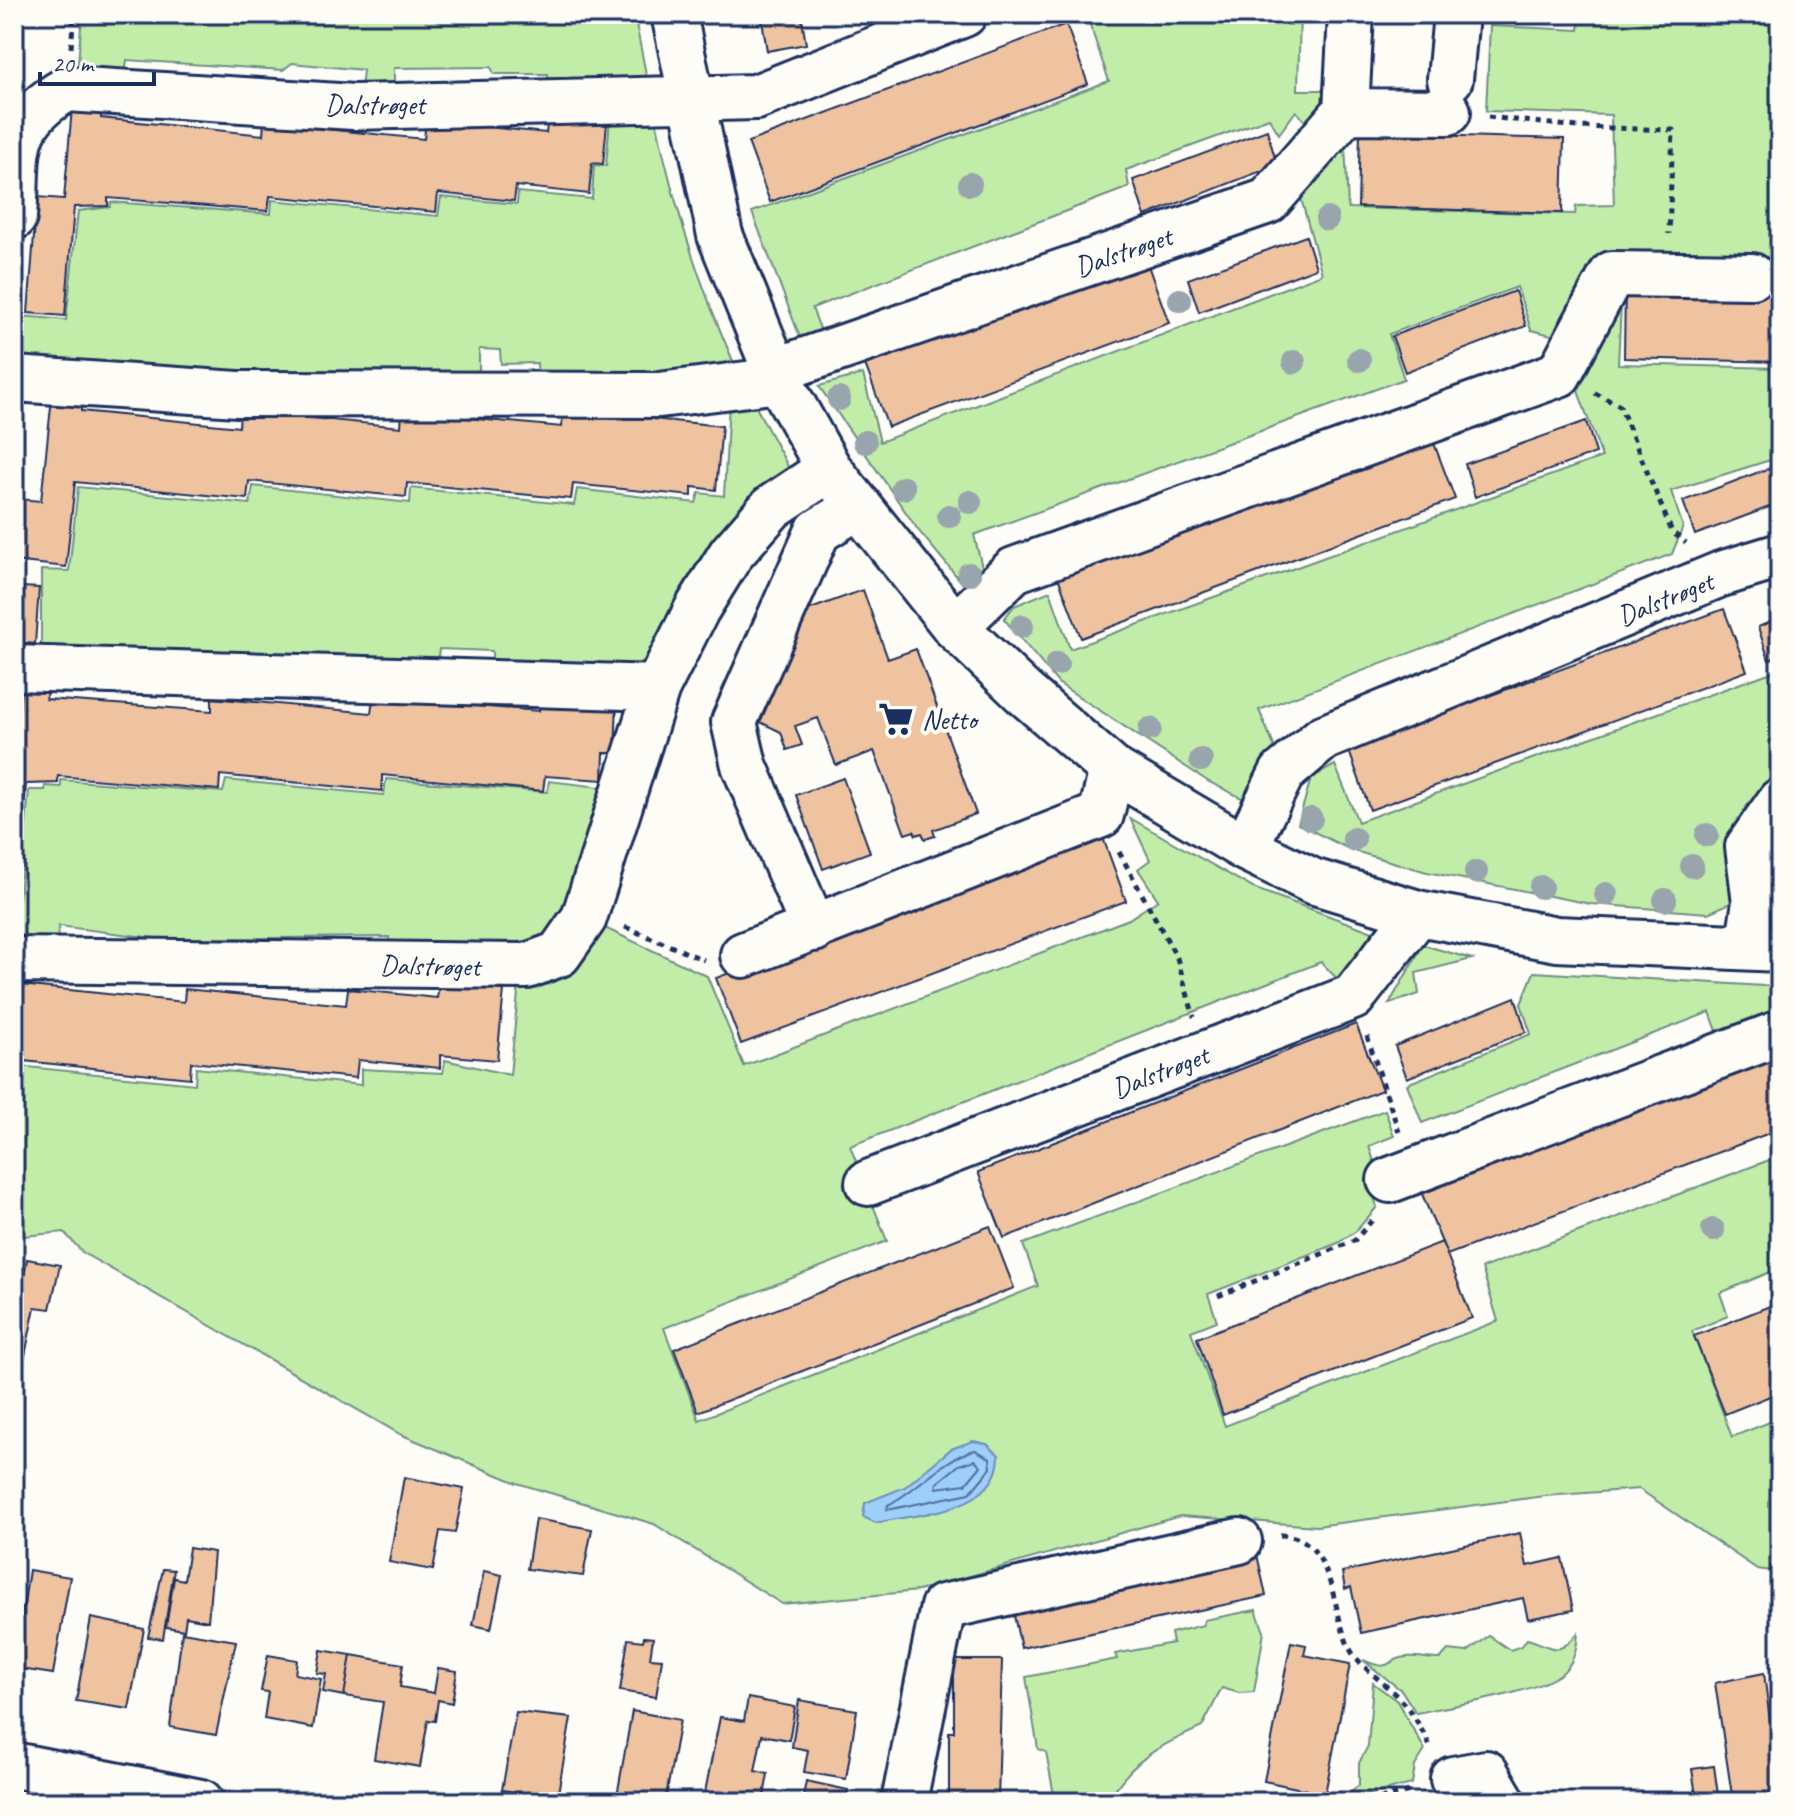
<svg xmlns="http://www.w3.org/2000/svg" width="1794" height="1816" viewBox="0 0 1794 1816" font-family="Caveat,sans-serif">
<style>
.green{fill:#c2eda9;stroke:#6e8e84;stroke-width:2}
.water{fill:#9ecefa;stroke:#6a8ebc;stroke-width:2}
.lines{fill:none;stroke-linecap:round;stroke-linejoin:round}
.shore{stroke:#4f6f9c;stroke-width:2}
.building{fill:#efc39f;stroke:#1b2f5e;stroke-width:2}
.minor-casing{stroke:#1b2f5e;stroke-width:50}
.path{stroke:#1b2f5e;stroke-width:5;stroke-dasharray:6 6;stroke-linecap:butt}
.minor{stroke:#fdfcf7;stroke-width:44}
.tree{fill:#98a5ad}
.labels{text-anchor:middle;stroke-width:8;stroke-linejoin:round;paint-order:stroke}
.street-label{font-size:28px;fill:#1b2f5e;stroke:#fdfcf7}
.poi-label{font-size:28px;fill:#1b2f5e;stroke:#fdfcf7;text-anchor:start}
</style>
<rect width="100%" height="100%" fill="#fdfcf7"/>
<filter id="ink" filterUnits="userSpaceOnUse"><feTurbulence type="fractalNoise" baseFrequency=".0125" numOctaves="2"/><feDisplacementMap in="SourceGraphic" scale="16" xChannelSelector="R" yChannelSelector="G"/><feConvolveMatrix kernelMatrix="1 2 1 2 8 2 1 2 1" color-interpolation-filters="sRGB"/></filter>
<g filter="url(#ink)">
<!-- green -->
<path class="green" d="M82 14H634L648 84 549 90 548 74H494L491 67 394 68V91H361L363 70 292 63 283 70 127 60 124 80 77 76Z
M1076 14H1300L1298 90H1336L1313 130 1296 111 1279 134 1269 118 1126 170 1129 187 812 308 824 339 801 340 752 212 1109 81 1087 16 1079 19Z
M1580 14H1780V270L1678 262 1555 336 1531 330 1517 287 1389 334 1404 379 974 535 985 579 968 590 918 530 819 386 863 374 880 442 1322 274 1299 191 1345 142 1348 208 1575 214 1576 206 1614 205 1611 115 1486 111 1490 26 1579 30Z
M655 115C672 203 700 286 736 368L709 373 538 380 537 363 501 364 500 350 479 349V378L285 377 26 358 18 339 21 316 66 320 78 211 110 207 111 202 271 214 272 200 438 216 441 197 517 204 518 192 592 199 594 165 606 166 610 117Z
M1621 304 1618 364 1780 368V457L1671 491 1683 527 1672 554 1259 710 1279 758 1256 805 1209 782 1058 683 1004 619 1014 606 1050 591 1070 649 1602 457 1578 391Z
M750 396 792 474 653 658 640 666 492 668V651L439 649 437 668 41 656V570L69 571 78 487 250 504 253 486 410 503 411 488 574 505 577 489 696 503 699 493 724 496 729 402Z
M1780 669V789L1735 901 1708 913 1591 904 1427 872 1351 850 1298 824 1311 778 1335 765 1358 822Z
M386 779 547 792 549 781 609 788 574 904 544 947 388 953 389 937 162 939 59 926 57 944H14V899H19L29 790H45V786L61 787V780L223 792 226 780 384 795Z
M1130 818 1253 888 1381 935 1343 985 1321 962 850 1146 887 1241 664 1328 699 1420 1038 1286 1023 1244 1385 1110 1394 1136 1369 1146 1377 1171 1368 1176 1377 1207 1356 1231 1338 1243 1208 1294 1217 1321 1191 1331 1225 1426 1498 1321 1482 1268 1780 1156V1268L1720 1293 1728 1316 1692 1331 1732 1437 1780 1418V1572L1757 1569 1639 1489 1545 1496 1317 1526 1180 1516 918 1591 782 1604 654 1524 517 1483 400 1434 83 1253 64 1232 14 1237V1077L18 1066 195 1084 196 1068 361 1085V1069L443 1073 445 1060 510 1075 519 983C562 983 584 963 603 927L707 976 744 1066 1129 919 1158 900 1138 869 1150 860Z
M1423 945 1472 959 1416 973 1419 994 1389 1004Z
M1534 972 1780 987V1018L1720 1039 1710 1012 1422 1123 1407 1084 1531 1034 1521 1004Z
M1256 1610 1264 1632 1254 1692 1239 1693 1222 1688 1202 1727C1158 1747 1133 1758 1107 1802H1048L1054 1795 1046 1752 1038 1749 1026 1677 1117 1659 1115 1654 1173 1643 1171 1633 1203 1625 1204 1620Z
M1578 1633C1577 1646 1575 1659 1566 1669 1548 1692 1448 1706 1416 1713L1402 1691 1363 1660C1393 1673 1384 1660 1406 1657 1416 1656 1429 1659 1440 1659L1448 1650 1467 1652 1489 1636 1510 1650 1522 1646 1527 1639C1553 1646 1556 1659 1578 1633Z
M1373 1683 1397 1701 1425 1750 1415 1766 1412 1784 1339 1802 1359 1785V1763L1368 1746Z"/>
<!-- water -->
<path class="water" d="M973 1441 987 1444 999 1455C999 1512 919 1513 876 1523L863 1517 865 1503 905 1487 951 1449Z"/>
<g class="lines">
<!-- shore -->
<path class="shore" d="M975 1450 990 1458 991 1468 970 1493 887 1510 888 1505C919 1489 941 1459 975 1450Z
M975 1460 981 1466 966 1484 936 1488 937 1483 959 1465Z"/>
</g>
<!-- building -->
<path class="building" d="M761 14H801L806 44 767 51Z
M1066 24 1088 84 770 202 748 142Z
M72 108 101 110V118L263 135 264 123 424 139 426 121 546 133 548 117 607 123 603 164 592 163 589 194 516 186 514 201 438 193 436 212 270 196 268 211 108 198V206L74 207 65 316 28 313 37 197 64 199Z
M1267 130 1277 165 1145 216 1133 180Z
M1360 133 1564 139 1562 213 1358 207Z
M1306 236 1316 268 1199 312 1188 279Z
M1146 260 1169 323 888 427 865 364Z
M1625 287 1780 291V362L1624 358Z
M1515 291 1526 326 1405 372 1392 336Z
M52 397 82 400 81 411 239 427 240 411 401 427 402 412 562 427 563 410 722 426 716 490 692 487V496L573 484 571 499 407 483 406 497 249 481 247 499 75 482 66 567 14 561 18 499 41 501Z
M1586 421 1596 453 1475 497 1465 464Z
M1432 438 1455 499 1081 638 1058 577Z
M1780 464V503L1695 535 1683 501Z
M21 587 39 588 35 644 17 642Z
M863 590 888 659 916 649 976 814 933 830 935 836 925 839 922 833 916 835 914 831 905 834 874 751 836 765 818 718 795 726 802 745 787 750 781 732 758 721 783 619Z
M1724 609 1747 671 1370 810 1348 748Z
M1780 618V656L1769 660 1758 627Z
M21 688 47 690 46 699 212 711V698L371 713 373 698 539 711 541 697 617 702 615 753H604L603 780 545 776 543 791 382 775V791L220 775 219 790 58 776V783L26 784 17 892H14V783Z
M843 778 870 852 823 869 796 795Z
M1102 835 1126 901 741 1044 716 978Z
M14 978 21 979V985L184 1002 185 989 346 1005 348 989 437 998 439 984 504 990 497 1060 440 1055V1068L358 1060 356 1078 191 1062 190 1078 14 1060Z
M1515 997 1526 1032 1407 1078 1395 1046Z
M1356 1024 1382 1090 1004 1238 978 1172Z
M1780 1047V1129L1447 1255 1422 1194Z
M990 1226 1014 1288 698 1412 674 1349Z
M1442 1242 1472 1318 1223 1415 1197 1338Z
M27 1259 60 1265 50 1309 35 1307 23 1365 14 1363V1276L24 1277Z
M1780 1302V1392L1725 1414 1694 1336Z
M404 1477 464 1489 455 1533 440 1531 433 1570 389 1562Z
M535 1519 592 1529 583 1576 527 1569Z
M1520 1533 1527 1566 1562 1558 1573 1610 1528 1619 1523 1598 1361 1633 1351 1587 1345 1589 1342 1572Z
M1255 1545 1266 1596 1021 1648 1010 1597Z
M189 1548 214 1552 208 1621 186 1617 184 1630 166 1627 174 1578 184 1580Z
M163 1569 174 1570 163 1639 148 1637Z
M29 1570 70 1577 53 1674 14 1668Z
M484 1571 502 1575 491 1629 473 1625Z
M91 1618 144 1629 129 1709 76 1701Z
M182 1632 236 1641 216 1735 170 1727Z
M644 1637 653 1638 650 1658 662 1659 656 1697 620 1691 628 1639 643 1641Z
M1291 1642 1306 1645 1304 1655 1350 1664 1325 1794 1264 1781Z
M321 1650 351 1655 344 1696 323 1692 326 1674 317 1673Z
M268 1655 297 1660 295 1674 321 1679 313 1728 264 1719 268 1692 261 1691Z
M351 1655 403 1664 400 1687 434 1693 438 1668 457 1671 452 1703 438 1700 435 1721 428 1720 420 1767 374 1759 383 1702 344 1696Z
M954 1660H1002L998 1802H946H949V1732H954Z
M1764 1673 1780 1802H1733L1715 1683Z
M748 1698 795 1707 789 1740 762 1735 755 1771 768 1774 763 1802H703L720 1717 744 1721Z
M799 1700 857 1710 846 1779 804 1772 808 1750 792 1747Z
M632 1711 680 1720 665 1802H616Z
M516 1712 571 1718 557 1799 502 1790Z
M1714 1766 1719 1802H1697L1692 1769Z
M806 1781 848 1790 845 1802H802Z
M1661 1794 1662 1802H1644L1643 1797Z"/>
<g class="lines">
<!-- minor casing -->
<g class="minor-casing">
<path id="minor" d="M674 14 720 235 779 380 829 469 955 627 1023 692 1112 769 1245 848 1312 881 1418 913 1557 939 1780 949
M1450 79 1456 14
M1346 111 1448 112
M14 217C19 154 6 123 67 89L354 107 756 97 964 14
M774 371 1268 201 1346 111 1351 14
M14 379 238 394 659 395 779 380
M955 627 1014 570 1559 374 1612 274 1752 276
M14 668 657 688
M1245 848 1282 773 1323 738 1721 574 1780 556
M814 929 744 765 734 722 818 531 859 506
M1748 947 1755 902 1748 847 1780 801
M743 955 1101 815 1112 769
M14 960 527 966 559 954 584 918 657 688 697 609 731 554 772 507 829 469
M1390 1180 1780 1033
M868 1183 1353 997 1418 913
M14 1765 201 1802
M1453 1779 1486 1773 1503 1802
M904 1802 943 1607 1239 1541"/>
</g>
<!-- path -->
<path class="path" d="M71 48 74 14
M1488 117 1578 127 1673 130 1669 234
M1595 393 1620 406 1672 532 1686 543
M1119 852 1177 958 1194 1017
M625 927 704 960
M1367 1036 1399 1132
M1218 1296 1354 1241 1375 1217
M1280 1535C1340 1535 1330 1628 1356 1658 1372 1676 1394 1690 1409 1710 1418 1721 1424 1735 1431 1748
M1267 1795 1281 1802
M1368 1802 1413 1790"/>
<!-- minor -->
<use href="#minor" class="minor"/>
</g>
<!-- trees -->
<g class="tree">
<circle cx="970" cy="184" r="12"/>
<circle cx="1327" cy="219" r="12"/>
<circle cx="1180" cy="300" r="12"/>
<circle cx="1359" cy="360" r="12"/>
<circle cx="1294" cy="362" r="12"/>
<circle cx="839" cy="399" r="12"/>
<circle cx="865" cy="442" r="12"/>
<circle cx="903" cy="488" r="12"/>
<circle cx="970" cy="502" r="12"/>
<circle cx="949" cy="516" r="12"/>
<circle cx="969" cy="574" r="12"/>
<circle cx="1022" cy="626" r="12"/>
<circle cx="1057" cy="664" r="12"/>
<circle cx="1150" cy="729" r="12"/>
<circle cx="1201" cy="760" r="12"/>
<circle cx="1311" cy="819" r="12"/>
<circle cx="1707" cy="835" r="12"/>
<circle cx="1354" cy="839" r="12"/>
<circle cx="1692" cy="866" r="12"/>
<circle cx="1476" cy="872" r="12"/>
<circle cx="1541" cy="887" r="12"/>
<circle cx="1606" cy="894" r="12"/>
<circle cx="1665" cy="900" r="12"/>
<circle cx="1713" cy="1230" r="12"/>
</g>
</g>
<!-- icons -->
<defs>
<g id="supermarket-bare" transform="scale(2.76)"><path d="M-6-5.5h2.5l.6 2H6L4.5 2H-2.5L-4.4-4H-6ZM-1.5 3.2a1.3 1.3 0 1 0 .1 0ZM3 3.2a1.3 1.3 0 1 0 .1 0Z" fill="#1b2f5e" stroke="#fdfcf7" stroke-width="2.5" paint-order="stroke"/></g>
</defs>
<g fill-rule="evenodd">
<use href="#supermarket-bare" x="896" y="719"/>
</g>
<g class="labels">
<!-- street labels -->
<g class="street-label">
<text x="375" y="114">Dalstrøget</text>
<text transform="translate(1123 251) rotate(-19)" y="10">Dalstrøget</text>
<text transform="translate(1665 598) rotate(-22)" y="10">Dalstrøget</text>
<text transform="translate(430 965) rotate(1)" y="10">Dalstrøget</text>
<text transform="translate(1160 1071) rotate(-21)" y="10">Dalstrøget</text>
</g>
<!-- poi labels -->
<g class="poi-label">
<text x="922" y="729">Netto</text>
</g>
</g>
<!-- margin -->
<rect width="1794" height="1816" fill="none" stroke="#fdfcf7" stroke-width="48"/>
<rect x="24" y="24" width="1746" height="1768" fill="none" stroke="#1b2f5e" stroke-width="3" filter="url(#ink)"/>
<!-- scale -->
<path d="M40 72v12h114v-12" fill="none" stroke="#1b2f5e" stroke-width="4"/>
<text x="52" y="72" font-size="24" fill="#1b2f5e" stroke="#fdfcf7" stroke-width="6" paint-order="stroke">20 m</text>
</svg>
